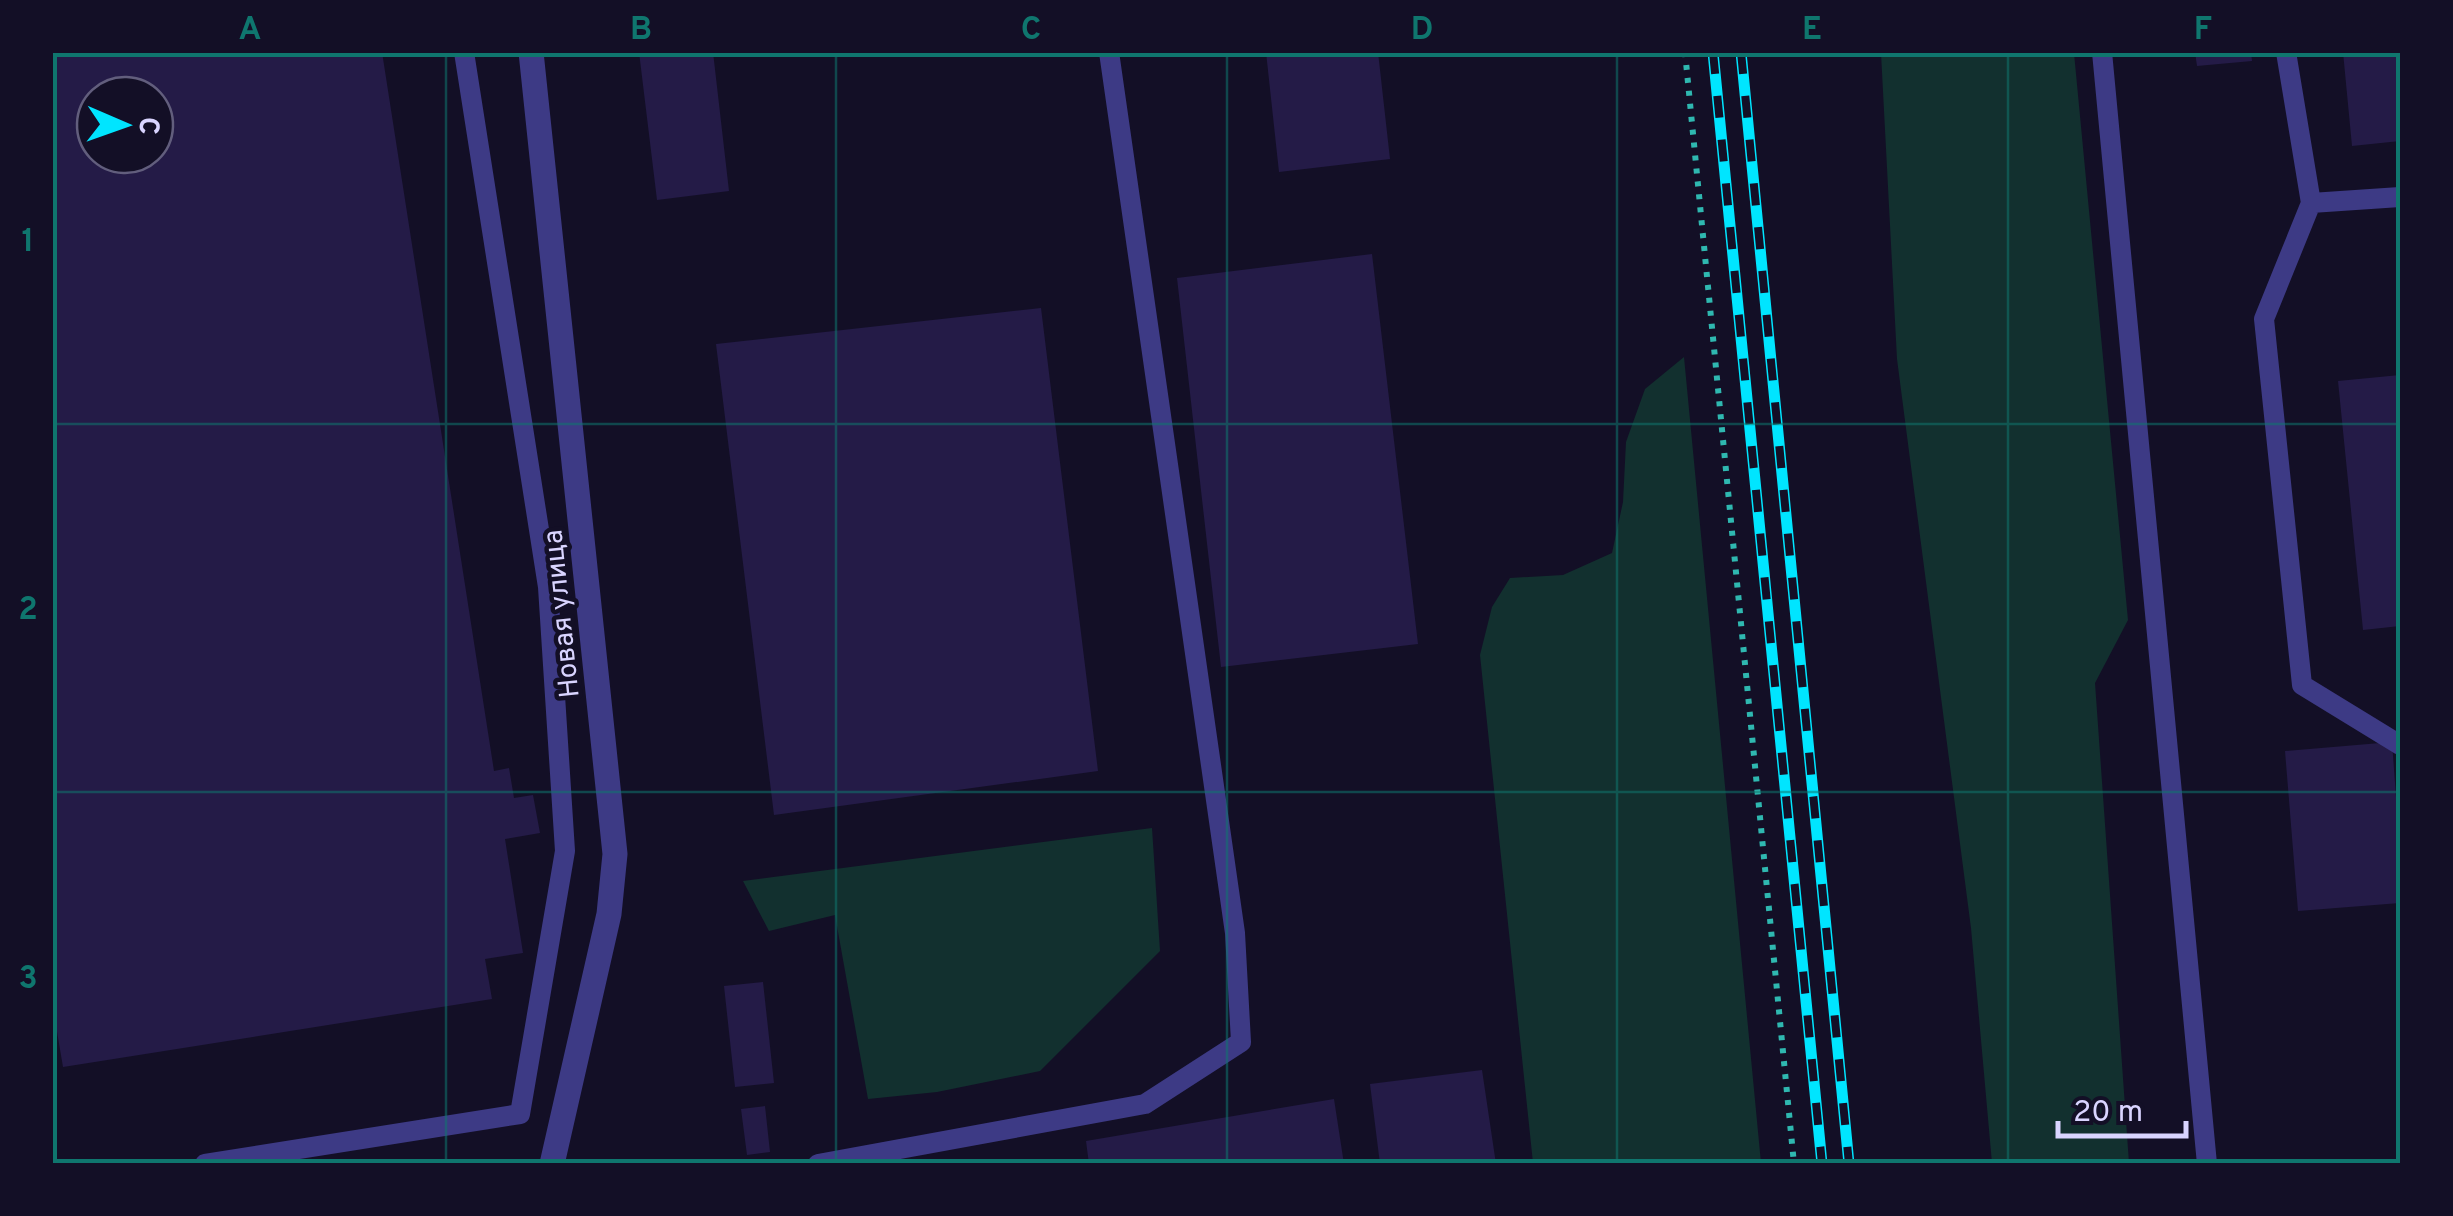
<svg xmlns="http://www.w3.org/2000/svg" width="2453" height="1216" viewBox="0 0 2453 1216" font-family="Overpass,sans-serif">
<style>
.green{fill:#12302f}
.building{fill:#241b47;fill-rule:evenodd}
.lines{fill:none;stroke-linecap:round;stroke-linejoin:round}
.path{stroke:#2fb8b0;stroke-width:6;stroke-dasharray:5 8;stroke-linecap:butt}
.lane{stroke:#3d3a85;stroke-width:20}
.street{stroke:#3d3a85;stroke-width:25}
.rail-casing{stroke:#00e5ff;stroke-width:11}
.rail{stroke:#130f26;stroke-width:8;stroke-dasharray:22;stroke-linecap:butt}
.grid{fill:none;stroke:#0f766e;stroke-width:2.5;stroke-opacity:0.55}
.labels{text-anchor:middle;stroke-width:9;stroke-linejoin:round;paint-order:stroke}
.street-label{font-size:28px;fill:#d9d4ff;stroke:#130f26}
.neatline{fill:none;stroke:#0f766e;stroke-width:4}
.grid-label{font-size:32px;text-anchor:middle;font-weight:bold;fill:#0f766e}
</style>
<rect width="100%" height="100%" fill="#130f26"/>
<!-- green -->
<path class="green" d="M1881 53H2074L2128 620 2095 683 2129 1163H1992L1971 928 1897 359Z
M1684 357 1761 1163H1533L1480 655 1492 607 1510 578 1563 575 1612 553 1623 502 1626 442 1645 389Z
M1152 828 1160 951 1040 1071 937 1092 868 1099 835 915 769 931 743 881Z"/>
<!-- building -->
<path class="building" d="M52 52H382L494 771 509 768 514 798 533 795 540 833 505 839 523 953 485 959 492 999 63 1067 52 1002ZM95 95H155V155H95Z
M639 52H713L729 191 657 200Z
M1266 52H1378L1390 159 1279 172Z
M2195 52H2251L2252 61 2197 66Z
M2343 52H2400V141L2352 146Z
M1372 254 1418 644 1221 667 1177 278Z
M1041 308 1098 771 774 815 716 344Z
M2400 375V626L2363 630 2338 381Z
M2392 742 2400 851V903L2298 911 2285 751Z
M763 982 774 1083 735 1087 724 986Z
M1482 1070 1496 1164H1380L1370 1084Z
M1334 1099 1344 1164H1089L1086 1141Z
M765 1106 770 1152 747 1155 741 1109Z"/>
<g class="lines">
<!-- path -->
<path class="path" d="M1685 52 1794 1164"/>
<!-- lane -->
<path class="lane" d="M2102 52 2207 1164
M2286 52 2311 203
M2400 197 2311 203 2264 319 2302 685 2400 745
M205 1164 520 1114 565 851 548 587 464 52
M818 1164 1145 1104 1241 1042 1235 933 1109 52"/>
<!-- street -->
<path class="street" d="M531 52 615 854 609 914 552 1164"/>
<!-- rail casing -->
<g class="rail-casing">
<path id="rail" d="M1713 52 1822 1164
M1741 52 1849 1164"/>
</g>
<!-- rail -->
<use href="#rail" class="rail"/>
</g>
<!-- grid -->
<path class="grid" d="M446 52V1164M836 52V1164M1227 52V1164M1617 52V1164M2008 52V1164M52 424H2400M52 792H2400"/>
<g class="labels">
<!-- street labels -->
<g class="street-label">
<text transform="translate(560 614) rotate(-96)" y="10">Новая улица</text>
</g>
</g>
<!-- border -->
<rect width="2453" height="1216" fill="none" stroke="#130f26" stroke-width="110"/>
<!-- north arrow -->
<g transform="translate(125 125) rotate(92)"><circle r="48" fill="#130f26" stroke="#625e7d" stroke-width="2.5"/>
<path d="M0-8L18 38L0 25L-18 38Z" fill="#00e5ff"/>
<text y="-15" font-size="28" font-weight="bold" text-anchor="middle" fill="#d9d4ff">С</text>
</g>
<!-- scale -->
<path d="M2058 1121v15h128v-15" fill="none" stroke="#d9d4ff" stroke-width="5"/>
<text x="2073" y="1121" font-size="30" fill="#d9d4ff" stroke="#130f26" stroke-width="8" paint-order="stroke">20 m</text>
<rect x="55" y="55" width="2343" height="1106" class="neatline"/>
<g class="grid-label">
<text x="250" y="39">A</text>
<text x="641" y="39">B</text>
<text x="1031" y="39">C</text>
<text x="1422" y="39">D</text>
<text x="1812" y="39">E</text>
<text x="2203" y="39">F</text>
<text x="28" y="251">1</text>
<text x="28" y="619">2</text>
<text x="28" y="988">3</text>
</g>
</svg>
